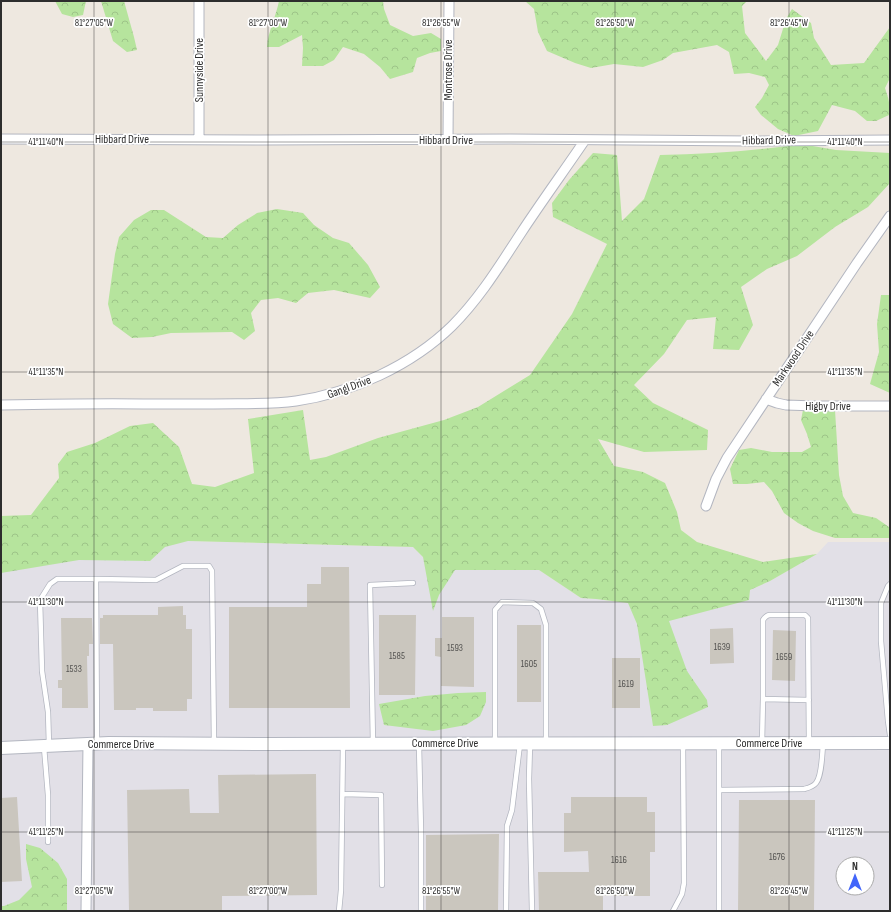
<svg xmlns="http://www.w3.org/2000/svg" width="891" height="912" viewBox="0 0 891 912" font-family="'Sofia Sans Condensed',sans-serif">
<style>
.industrial{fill:#e2e0e7;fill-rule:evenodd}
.forest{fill:url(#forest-crowns)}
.building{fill:#cac6be}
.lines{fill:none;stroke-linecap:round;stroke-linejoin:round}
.lane-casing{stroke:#b3b6c0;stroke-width:6}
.street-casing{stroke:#b3b6c0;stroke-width:11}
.secondary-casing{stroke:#b3b6c0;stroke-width:14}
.lane{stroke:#fff;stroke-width:4.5}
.street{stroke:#fff;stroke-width:9}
.secondary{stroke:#fff;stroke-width:12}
.ticks{fill:none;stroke:#2d2d2d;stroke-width:1;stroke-opacity:0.45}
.labels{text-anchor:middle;stroke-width:3.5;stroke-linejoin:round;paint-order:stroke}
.number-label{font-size:10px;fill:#545351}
.street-label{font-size:12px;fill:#2d2d2d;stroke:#fff}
.ticks-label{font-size:10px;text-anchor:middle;fill:#2d2d2d;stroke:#fff;stroke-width:3.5;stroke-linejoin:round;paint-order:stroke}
</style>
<defs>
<pattern id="forest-crowns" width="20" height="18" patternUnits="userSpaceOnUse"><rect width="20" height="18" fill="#b6e49d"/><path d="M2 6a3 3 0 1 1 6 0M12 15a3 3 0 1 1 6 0" fill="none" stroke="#9dc488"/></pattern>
</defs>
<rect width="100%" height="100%" fill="#eee8e0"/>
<!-- industrial -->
<path class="industrial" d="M188 541 413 547 423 557 455 570H539L581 598 596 599 628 603 750 590 770 581 817 554 828 542H890V911H1V544ZM843 864H867V888H843Z"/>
<!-- forest -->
<path class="forest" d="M55 1H86L83 15 73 17 62 14Z
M101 1H124L134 37 137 50 127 52 113 41Z
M279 1H383L384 9 390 25 413 36 431 33 441 39V51L430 53 417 58 413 72 390 79 380 67 364 54 343 47 334 60 323 66H302L303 48 302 35 279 47H267C268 32 276 16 279 1Z
M525 1H747L742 6 745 33 766 61 778 45 786 19 792 9 811 23 814 38 831 65 864 63 890 27V78L885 88C888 97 891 105 889 115L876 121H867L855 111 832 105 818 131 794 136 778 129 761 115 755 107 762 98 769 85 765 77 749 73 734 74 729 52 717 45 673 53 663 60 643 67 614 64 591 68 575 63 547 51 538 32 534 9Z
M801 144 836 150 890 153V183L868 207 835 227 797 256 767 269 741 287 753 325 739 350 713 349 716 317 687 320 664 354 634 385 653 403 708 430 707 450 644 452 598 439 614 466 643 472 665 483 677 512 681 530 697 542 763 562 817 554 770 581 750 590 749 600 669 621 687 671 707 700 708 707 667 725 653 726 637 624 628 603 596 599 581 598 539 570H455L439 595 433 611 423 557 413 547 188 541 165 547 150 561 79 560 1 573V516L31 515 59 478 58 464 67 452 95 443 130 426 153 423 179 447 192 484 215 487 254 473 248 419 303 410 310 460 326 457 378 438 444 420 478 407 530 375 572 314 607 244 553 217 552 203 569 180 593 153 617 155 622 221 644 199 660 155C707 154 754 151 801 144Z
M277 209 303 213 314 225 333 238 349 243 368 265 380 287 370 298 334 290 308 293 296 303 278 298 261 300 251 313 255 331 244 340 232 332 171 333 152 337 132 338 113 324 108 304 115 254 119 237 134 220 151 210H164L206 237 223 238 238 225 257 213Z
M881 295H890V393L870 384 879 352 877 324Z
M803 410H835L839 475 843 496 853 513 876 518 889 527 890 538H835L813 531 798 523 784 513 772 491 764 482 747 484H733L730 469 739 450 751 448 772 452H802L811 447 807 434 801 420Z
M486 692V702L480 716 466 725 433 731 384 725 379 704 425 696 458 693Z
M26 844 40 848 58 863 67 879V911H1V906H4L19 900 32 887 26 859Z"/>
<!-- building -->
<path class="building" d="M321 567H349L350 708H229V607H307V584H321Z
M183 606V615H186V629H192V699H187V711H153V708H136V710H114L113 644H100V618H103V615H158V607Z
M379 615H416L415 695H379Z
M442 617H474V687L441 686V657L435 656V638H442Z
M61 618H92L93 644H89V656H87L88 708H62V688H58V680H62Z
M517 625H541V702H517Z
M733 628 734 663 710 664V629Z
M773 630 796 631 795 681 772 680Z
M612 658H640V708H612Z
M316 774 317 895 222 896V911H129L127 790 189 789 190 813H219L218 775Z
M17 797 22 881 1 882V798Z
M571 797H647V812H655V852H650V896H603V911H539L538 872H589L588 851 564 852V813H571Z
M739 800H815L814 911H738Z
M499 834 498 911H426V835Z"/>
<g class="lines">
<!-- lane casing -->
<g class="lane-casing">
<path id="lane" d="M96 579 156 580 183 566H209L212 571 214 744
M890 584 888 586 881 603V641L888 721 890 735
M763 699 809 700
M495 743V610L502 602 533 603 541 609 546 625V743
M762 743 763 699V620C765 617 767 615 770 615H805L808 618 809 743
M373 744 370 585 413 583
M49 745 48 712 42 671 40 600 50 584 57 579H96L97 742
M419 745 421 831V911
M530 745 529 779 532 911
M44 747 48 795V842
M719 790 804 789C808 788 813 787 816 783 822 776 822 754 823 745
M343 794 381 795 382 885
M339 911 341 890 343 744
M506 911 507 826 512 810 520 744
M673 911 682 894 684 883 683 744
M719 911V745"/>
</g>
<!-- street casing -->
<g class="street-casing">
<path id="street" d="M1 139 259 140 511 139 751 141 890 140
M199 140V1
M448 140 449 1
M766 399 777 403 786 405 816 406H890
M1 405C51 404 102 403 152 404 171 404 190 404 208 404 238 403 267 405 296 401 352 393 412 365 452 326 480 298 500 265 521 233 542 201 564 171 585 140
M706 506 716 479 727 458 857 263 890 216
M86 911 88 744"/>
</g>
<!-- secondary casing -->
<g class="secondary-casing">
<path id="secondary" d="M1 748 109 743 265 744 890 743"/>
</g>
<!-- lane -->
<use href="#lane" class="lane"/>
<!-- street -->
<use href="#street" class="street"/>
<!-- secondary -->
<use href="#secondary" class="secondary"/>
</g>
<!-- ticks -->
<path class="ticks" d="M94 1V911M268 1V911M441 1V911M615 1V911M789 1V911M1 142H890M1 372H890M1 602H890M1 832H890"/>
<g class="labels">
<!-- number labels -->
<g class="number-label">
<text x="722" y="650">1639</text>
<text x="455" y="651">1593</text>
<text x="397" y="659">1585</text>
<text x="784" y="660">1659</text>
<text x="529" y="667">1605</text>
<text x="74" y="672">1533</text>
<text x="626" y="687">1619</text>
<text x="777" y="860">1676</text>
<text x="619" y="863">1616</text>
</g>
<!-- street labels -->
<g class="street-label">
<text transform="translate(199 70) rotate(-90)" y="4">Sunnyside Drive</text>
<text transform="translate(448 70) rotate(-90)" y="4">Montrose Drive</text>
<text x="122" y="143">Hibbard Drive</text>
<text x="446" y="144">Hibbard Drive</text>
<text transform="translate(769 140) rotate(-1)" y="4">Hibbard Drive</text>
<text transform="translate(793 358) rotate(-56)" y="4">Markwood Drive</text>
<text transform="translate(349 387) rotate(-20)" y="4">Gangl Drive</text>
<text x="828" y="410">Higby Drive</text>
<text x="445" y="747">Commerce Drive</text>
<text x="769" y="747">Commerce Drive</text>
<text x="121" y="748">Commerce Drive</text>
</g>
</g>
<g class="ticks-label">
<text x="94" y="26">81°27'05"W</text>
<text x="268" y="26">81°27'00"W</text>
<text x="441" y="26">81°26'55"W</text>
<text x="615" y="26">81°26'50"W</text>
<text x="789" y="26">81°26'45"W</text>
<text x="46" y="145">41°11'40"N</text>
<text x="845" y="145">41°11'40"N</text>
<text x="46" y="375">41°11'35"N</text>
<text x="845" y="375">41°11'35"N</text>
<text x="46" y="605">41°11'30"N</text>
<text x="845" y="605">41°11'30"N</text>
<text x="46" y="835">41°11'25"N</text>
<text x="845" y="835">41°11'25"N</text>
<text x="94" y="894">81°27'05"W</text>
<text x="268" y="894">81°27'00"W</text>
<text x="441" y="894">81°26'55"W</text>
<text x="615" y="894">81°26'50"W</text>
<text x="789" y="894">81°26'45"W</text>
</g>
<!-- border -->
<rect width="891" height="912" fill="none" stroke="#2d2d2d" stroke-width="4"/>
<!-- north arrow -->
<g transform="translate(855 876)"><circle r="19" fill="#ffffff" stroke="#ababab"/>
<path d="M0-3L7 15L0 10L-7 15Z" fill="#4265fa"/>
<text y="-6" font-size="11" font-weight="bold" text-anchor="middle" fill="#2d2d2d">N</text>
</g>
</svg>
